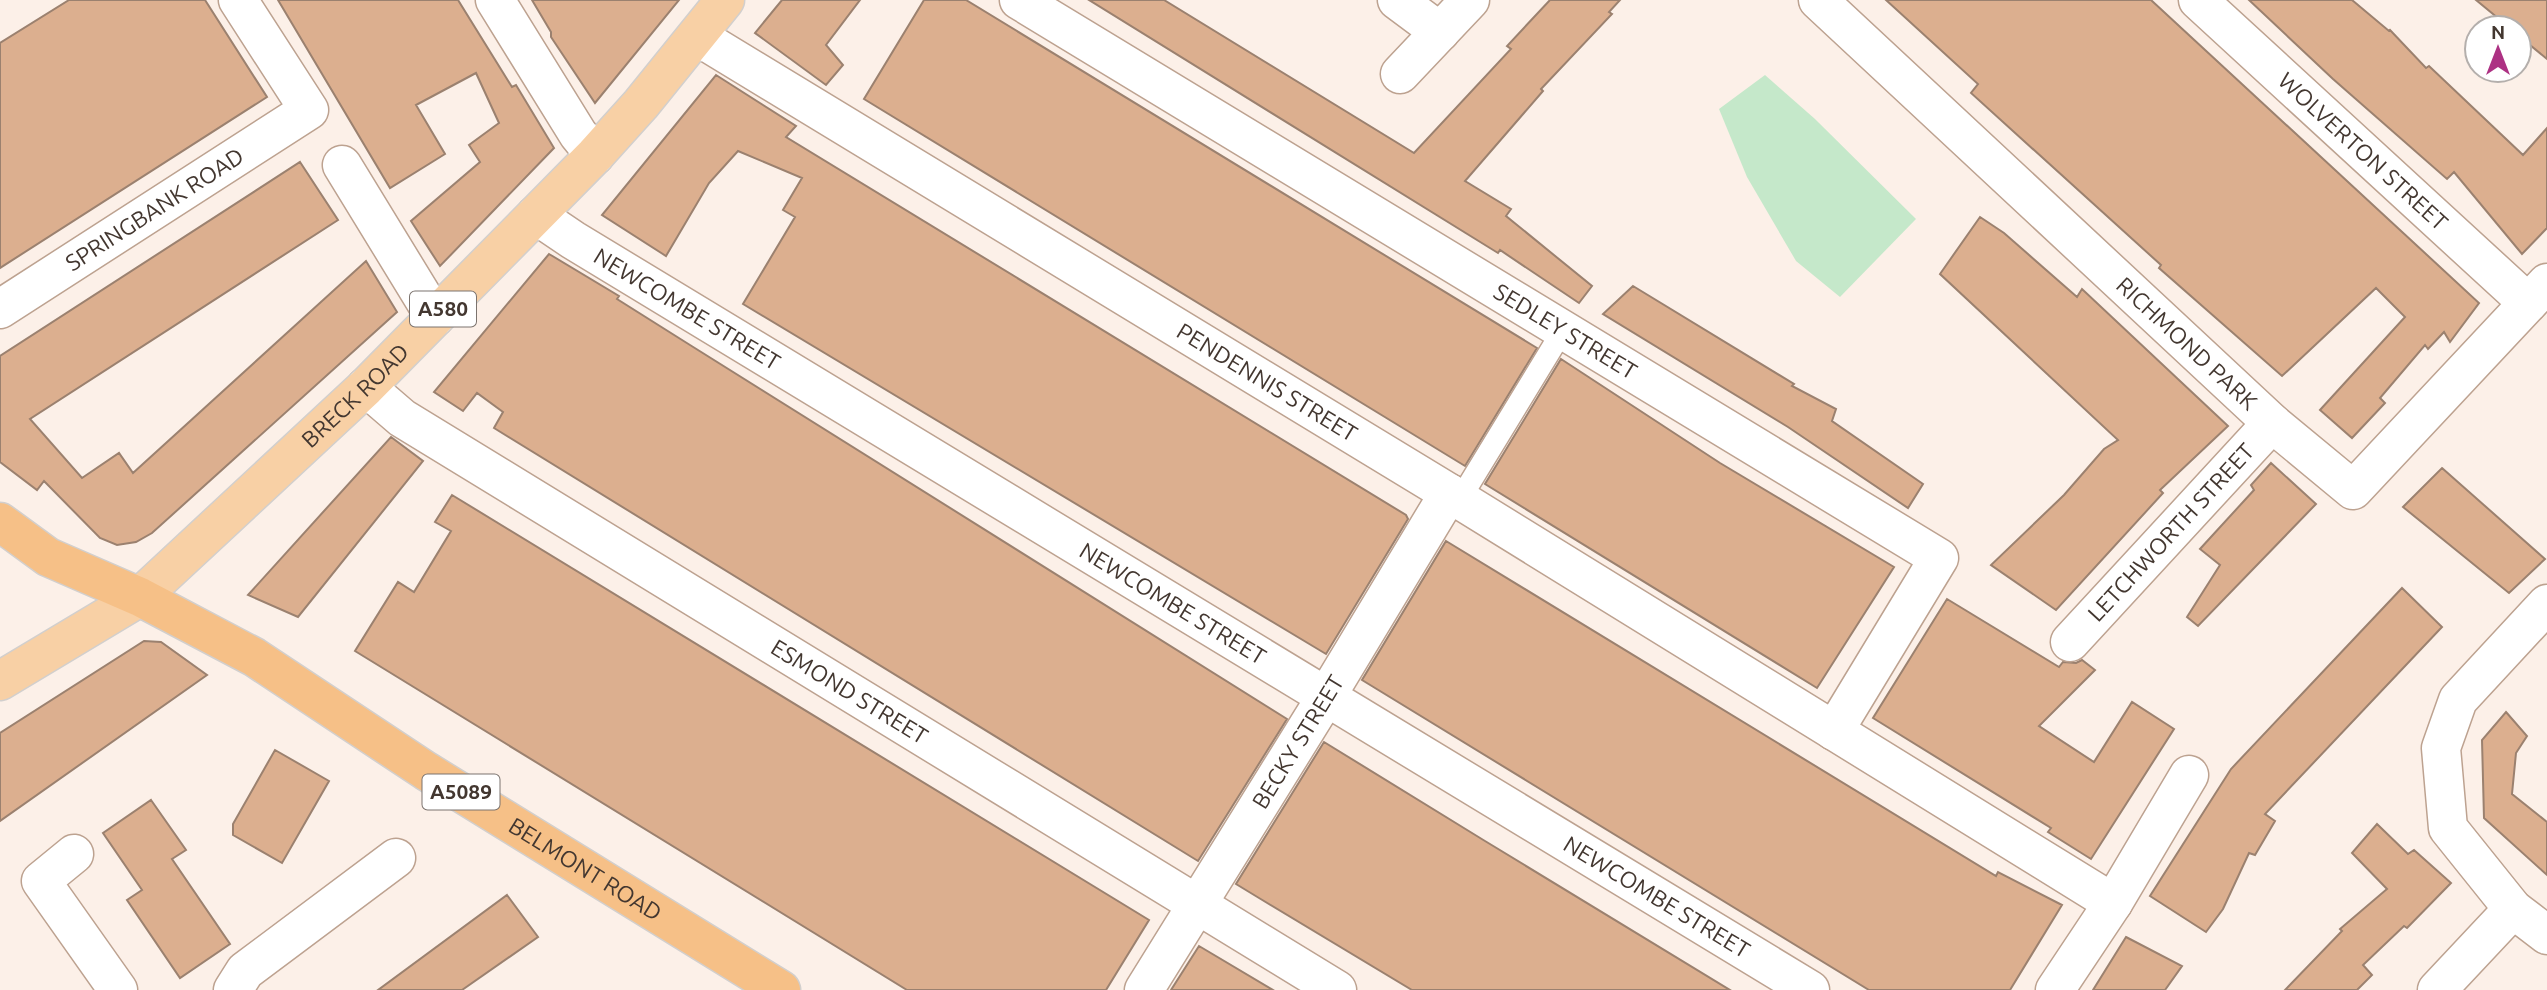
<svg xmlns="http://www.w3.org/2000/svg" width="2547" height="990" viewBox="0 0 2547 990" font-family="Ubuntu,sans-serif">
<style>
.green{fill:#c5e8ca}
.building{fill:#dcaf8f;stroke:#9b816f;stroke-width:2}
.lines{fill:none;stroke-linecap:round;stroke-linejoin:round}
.service-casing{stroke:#bda290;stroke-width:24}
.minor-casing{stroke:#bda290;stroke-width:41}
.primary-casing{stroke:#d2cfcd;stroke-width:41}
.trunk-casing{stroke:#d2cfcd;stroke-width:41}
.service{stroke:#fff;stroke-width:21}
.minor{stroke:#fff;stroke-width:38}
.primary{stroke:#f8d0a5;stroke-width:38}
.trunk{stroke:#f6c087;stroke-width:38}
.labels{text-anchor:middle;stroke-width:5;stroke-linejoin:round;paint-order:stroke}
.shield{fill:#fff;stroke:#7b736e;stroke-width:2}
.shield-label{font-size:21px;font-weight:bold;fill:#433730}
.street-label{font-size:23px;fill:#433730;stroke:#fff}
</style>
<rect width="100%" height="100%" fill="#fcf0e8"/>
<!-- green -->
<path class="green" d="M1765 75 1815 119 1916 219 1840 297 1796 261 1747 177 1719 109Z"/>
<!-- building -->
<path class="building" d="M69 0H205L267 97 0 268V43Z
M278 0H458L512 87 516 85 554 148 440 266 411 221 480 162 469 145 499 123 476 73 416 105 445 154 390 188Z
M532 0H679L595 103 551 37V32Z
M782 0H860L826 45 843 65 826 85 755 33Z
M924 0H966L1537 348 1465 466 864 99Z
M1089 0H1164L1414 153 1511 49 1507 46 1550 0H1620L1609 12 1612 14 1541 89 1543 91 1465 181 1511 209 1506 216 1592 286 1579 303 1500 250 1498 253Z
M1886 0H2151L2479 303 2450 342 2444 332 2428 349 2425 345 2380 398 2385 403 2352 438 2320 410 2405 317 2376 288 2282 376 2159 268 2161 265 1971 93 1978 84Z
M2249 0H2352L2389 31 2390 30 2426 68 2429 66 2523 155 2547 128V228L2522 254 2454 172 2447 179 2333 79Z
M2476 0H2547V59L2519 36V28H2510Z
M716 75 796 126 786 137 1406 515 1408 519 1326 654 743 304 795 217 783 210 802 178 738 151 709 183 666 256 602 215Z
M300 162 338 220 30 419 82 478 119 453 133 473 366 261 397 312 152 533 136 542 117 545 100 538 44 481 37 490 0 462V356Z
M1980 217 2004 233 2077 297 2082 289 2228 426 2160 490 2163 493 2056 610 1991 565 2064 495 2104 449 2118 440 1940 274Z
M549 254 619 296 617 299 690 345 1287 719 1198 861 494 428 503 412 477 393 463 411 434 392Z
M1633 286 1794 384 1792 386 1836 409 1832 421 1923 484 1908 508 1788 427 1603 314Z
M1561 359 1720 463 1894 567 1817 688 1485 484Z
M391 437 423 461 298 617 248 595Z
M2271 463 2316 504 2198 626 2187 617 2220 565 2200 549 2254 490 2251 485Z
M2442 468 2545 559 2509 593 2403 507Z
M452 495 1149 920 1106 990H907L355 651 398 582 414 592 451 531 435 522Z
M1446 541 1996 876 1998 872 2062 905 2010 990H1869L1362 680Z
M2402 588 2442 627 2265 814 2275 821 2255 855 2249 853 2223 909 2206 932 2150 896 2231 769Z
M1947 599 2059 667 2063 662 2076 663 2082 660 2095 670 2039 726 2094 762 2132 702 2174 729 2091 859 2048 832 2051 828 1873 718Z
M144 641 161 642 207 675 0 821V733Z
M2506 712 2527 736 2516 753 2512 794 2547 822V875L2484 818 2482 740Z
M1324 742 1485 841 1730 990H1412L1259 898 1236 884Z
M275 750 329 781 282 863 233 835V824Z
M151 800 186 850 172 859 230 944 180 978 127 900 142 890 103 833Z
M2377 824 2408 854 2414 850 2451 883 2407 928 2404 926 2363 965 2372 975 2357 990H2285L2342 931 2340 929 2387 889 2352 853Z
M507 895 538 937 462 990H378Z
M2126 937 2182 966 2165 990H2093Z
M1199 946 1273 990H1171Z"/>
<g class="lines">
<!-- service casing -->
<g class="service-casing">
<path id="service" d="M1460 499 1563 330"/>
</g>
<!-- minor casing -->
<g class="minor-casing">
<g id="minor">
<path d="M495 0 578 134 595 155"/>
<path id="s1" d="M1019 0 1939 558 1834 731"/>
<path d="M1397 0 1440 32"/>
<path id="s2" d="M1818 0 2272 423 2353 490 2547 283"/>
<path id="s3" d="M2198 0 2528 303"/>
<path id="s4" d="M697 36 1449 493 2113 903"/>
<path d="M1400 74 1470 0"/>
<path d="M342 165 435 317"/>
<path id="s5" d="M536 215 573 240 1810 990"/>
<path id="s6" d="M0 309 309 110 238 0"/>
<path id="s7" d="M366 387 402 418 1337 990"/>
<path d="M2547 604 2458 700 2441 748 2448 828 2513 909 2547 935"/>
<path id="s8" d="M2070 642 2272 423"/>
<path d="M74 854 41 881 118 990"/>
<path d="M233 990 245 971 396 858"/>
<path id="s9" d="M1144 990 1326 697 1449 493"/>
<path d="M2055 990 2113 903 2189 775"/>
<path d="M2437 990 2513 909"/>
</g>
</g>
<!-- primary casing -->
<g class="primary-casing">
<g id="primary">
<path id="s10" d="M0 681 140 597 366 387 595 155 641 104 725 0"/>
</g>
</g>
<!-- trunk casing -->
<g class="trunk-casing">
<g id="trunk">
<path id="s11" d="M0 522 48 557 140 597 254 657 426 771 781 990"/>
</g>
</g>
<!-- service -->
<use href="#service" class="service"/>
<!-- minor -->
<use href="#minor" class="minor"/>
<!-- primary -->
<use href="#primary" class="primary"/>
<!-- trunk -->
<use href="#trunk" class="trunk"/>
</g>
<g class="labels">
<!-- shield labels -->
<g class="shield">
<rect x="410" y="291.5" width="66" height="35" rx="5"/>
<rect x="422.5" y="774.5" width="77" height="35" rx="5"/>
</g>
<g class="shield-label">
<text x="443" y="316">A580</text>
<text x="461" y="799">A5089</text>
</g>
<!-- street labels -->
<g class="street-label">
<text dy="8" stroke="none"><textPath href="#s3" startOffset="224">WOLVERTON STREET</textPath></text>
<text dy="8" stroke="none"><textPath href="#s6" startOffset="184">SPRINGBANK ROAD</textPath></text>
<text dy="8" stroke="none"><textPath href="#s5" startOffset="178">NEWCOMBE STREET</textPath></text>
<text dy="8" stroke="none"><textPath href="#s1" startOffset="639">SEDLEY STREET</textPath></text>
<text dy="8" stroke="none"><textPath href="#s2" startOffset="504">RICHMOND PARK</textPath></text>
<text dy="8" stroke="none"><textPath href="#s4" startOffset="667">PENDENNIS STREET</textPath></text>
<text dy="8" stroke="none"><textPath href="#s10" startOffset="458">BRECK ROAD</textPath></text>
<text dy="8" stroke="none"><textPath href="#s8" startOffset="149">LETCHWORTH STREET</textPath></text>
<text dy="8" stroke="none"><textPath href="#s5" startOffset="746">NEWCOMBE STREET</textPath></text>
<text dy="8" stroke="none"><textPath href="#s7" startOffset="572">ESMOND STREET</textPath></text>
<text dy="8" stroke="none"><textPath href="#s9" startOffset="292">BECKY STREET</textPath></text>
<text dy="8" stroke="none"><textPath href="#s11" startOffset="682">BELMONT ROAD</textPath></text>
<text dy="8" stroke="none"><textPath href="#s5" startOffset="1312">NEWCOMBE STREET</textPath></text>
</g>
</g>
<!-- north arrow -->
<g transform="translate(2498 49)"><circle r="33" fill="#ffffff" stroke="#b4afac" stroke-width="2"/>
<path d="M0-5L12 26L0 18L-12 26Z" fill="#ad3183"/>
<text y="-10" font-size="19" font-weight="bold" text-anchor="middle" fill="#433730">N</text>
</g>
</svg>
